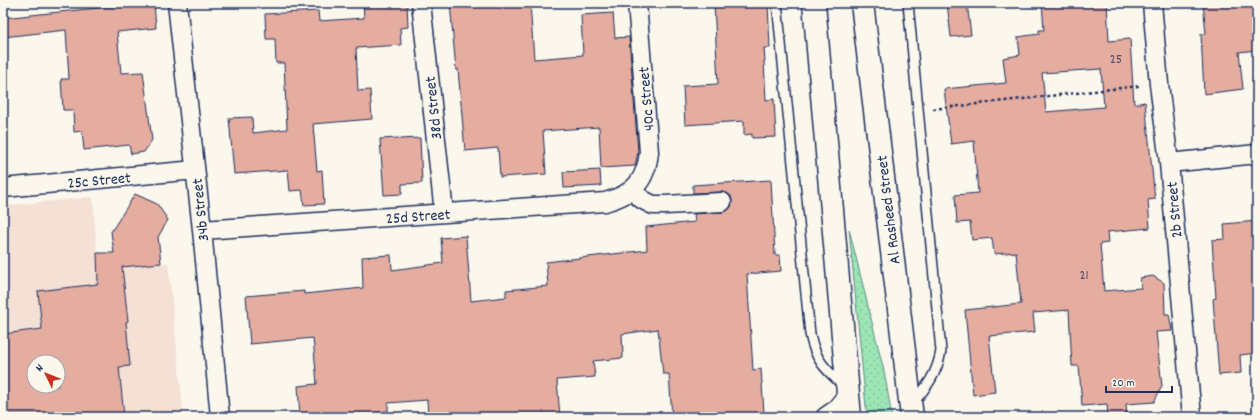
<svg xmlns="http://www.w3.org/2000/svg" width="1260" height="420" viewBox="0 0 1260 420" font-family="Dekko,sans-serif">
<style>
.built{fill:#f4e0d5;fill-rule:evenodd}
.green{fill:url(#green-dots);stroke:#5c8a89}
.building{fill:#e5aca0;stroke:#1b2f5e;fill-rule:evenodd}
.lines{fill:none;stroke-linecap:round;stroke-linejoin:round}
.service-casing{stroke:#1b2f5e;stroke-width:12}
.minor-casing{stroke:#1b2f5e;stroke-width:21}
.secondary-casing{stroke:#1b2f5e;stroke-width:25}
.path{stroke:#1b2f5e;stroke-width:2.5;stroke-dasharray:3 3;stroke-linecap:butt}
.service{stroke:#fbf7ec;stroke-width:9}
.minor{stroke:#fbf7ec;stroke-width:18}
.secondary{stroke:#fbf7ec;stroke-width:22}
.labels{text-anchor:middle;stroke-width:4;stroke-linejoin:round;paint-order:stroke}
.number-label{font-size:14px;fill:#4e4e6e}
.street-label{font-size:16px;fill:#1b2f5e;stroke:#fbf7ec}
</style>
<defs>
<pattern id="green-dots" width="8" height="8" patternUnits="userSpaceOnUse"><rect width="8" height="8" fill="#9ce5b4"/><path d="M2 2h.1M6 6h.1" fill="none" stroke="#86c59d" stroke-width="1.8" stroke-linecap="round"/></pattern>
</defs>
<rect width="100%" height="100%" fill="#fbf7ec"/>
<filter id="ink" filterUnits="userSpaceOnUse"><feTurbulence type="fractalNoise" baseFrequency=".025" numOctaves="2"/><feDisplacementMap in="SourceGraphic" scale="8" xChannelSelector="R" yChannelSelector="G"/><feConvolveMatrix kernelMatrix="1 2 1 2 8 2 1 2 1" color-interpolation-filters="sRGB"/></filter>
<g filter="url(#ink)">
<!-- built -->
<path class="built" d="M93 197 98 268 168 263 184 417H3V206ZM34 362H58V386H34Z"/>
<!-- green -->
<path class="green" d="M849 229 884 371 892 417H867Z"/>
<!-- building -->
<path class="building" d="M144 3H154L156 28 117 32 121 73 143 72 152 140 144 152 131 154 129 145 84 150 82 131 74 132 73 110H63L61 79H69L66 30 3 37V18Z
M363 3H407L408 27 400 28 401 45 356 48 358 91 370 90 372 119 313 124 317 171 322 170 324 204 304 205 302 190 290 191 288 170 234 174 229 118 252 117 253 133 287 129 284 63H276L275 39H266L265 14 318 11 319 21 364 18Z
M450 3H530L534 59 583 55 581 15 613 13 615 38 629 37 638 152 635 166 601 168 599 127 543 131 546 174 500 177 498 148 465 151 458 69 456 70Z
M714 3H768L770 48H764L765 61H764L766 100 774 99 776 137 752 138V134L744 135V121L685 125 683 86 718 84Z
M947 3H967L971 35 951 37Z
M1042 3H1107L1109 41 1130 39 1134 104 1145 102 1155 199 1148 200 1150 228 1107 232 1108 243 1100 244 1104 291 1141 288 1140 278 1153 276 1164 283 1165 314H1169L1172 331 1156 332 1162 386 1154 402 1126 404 1127 417H1108L1107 404 1082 406 1079 366H1072L1069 310 1033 313 1035 332 989 336 995 392 973 395 965 310 1021 304 1016 252 994 254 992 238 972 240 970 222 957 223 955 195 978 193 974 141 951 144 944 89 1006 83 1003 58 1020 55 1018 37 1039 34V30H1044ZM1101 69 1104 107 1046 112 1042 73Z
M1203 3H1257V50L1239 52 1243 89 1204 94 1201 34H1206Z
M399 138V139L420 138 422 183 402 184V194L384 195 380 139Z
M600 170 601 186 564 188 563 172Z
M771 180 775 255H780L781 271 747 274 753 370 761 369 764 413 716 417H672L669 374H663L658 329 622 334 623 358 593 361 595 377 557 380 560 417H428L427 400 388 403V411L375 413V417H300L298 386 317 384 313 338 250 344 246 296 304 291V294L363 288 362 257 391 255 392 270 443 263 441 238 466 236 471 301 506 297V290L548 286 546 262 647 250 646 227 695 222 694 214 723 212 727 211 731 207 732 201 731 196 727 193 721 192 693 193V185Z
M135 194 157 204 168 220 158 237 161 263 122 267 128 321 126 322 130 366 119 367 124 417H3V334L42 329 38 291 98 284 97 253H114L111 232ZM34 362H58V386H34Z
M1257 221V353L1240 355 1241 373 1219 375 1213 299 1216 298 1212 240 1225 239 1224 224Z"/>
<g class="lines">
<!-- service casing -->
<g class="service-casing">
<path id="service" d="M777 3 810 334C815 360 825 369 844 386
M908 3 941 351C937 374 927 387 912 404"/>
</g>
<!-- minor casing -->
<g class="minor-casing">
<path id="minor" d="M177 3 202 230 220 417
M421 3 444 213
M1152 3 1159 84 1169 163 1192 417
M1169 163 1257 154
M3 188 195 170
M632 191 643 200 653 205H665L722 202
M202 230 605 202C634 194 646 181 649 152L637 3
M825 417 835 410 848 394"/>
</g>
<!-- secondary casing -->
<g class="secondary-casing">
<path id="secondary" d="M814 3 850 417
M862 3 912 417"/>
</g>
<!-- path -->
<path class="path" d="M933 109 1139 86"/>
<!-- service -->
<use href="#service" class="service"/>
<!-- minor -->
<use href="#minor" class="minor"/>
<!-- secondary -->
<use href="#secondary" class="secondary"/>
</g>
</g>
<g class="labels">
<!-- number labels -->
<g class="number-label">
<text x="1116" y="63">25</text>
<text x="1084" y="279">21</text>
</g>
<!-- street labels -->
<g class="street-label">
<text transform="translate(645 99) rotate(-95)" y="6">40c Street</text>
<text transform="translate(432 108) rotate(-96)" y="6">38d Street</text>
<text transform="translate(99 179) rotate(-5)" y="6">25c Street</text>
<text transform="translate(199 210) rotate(-96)" y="6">34b Street</text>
<text transform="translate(887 210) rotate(-97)" y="6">Al Rasheed Street</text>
<text transform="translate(1173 210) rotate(-95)" y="6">2b Street</text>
<text transform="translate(418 215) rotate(-4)" y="6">25d Street</text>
</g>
</g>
<!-- margin -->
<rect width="1260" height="420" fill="none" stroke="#fbf7ec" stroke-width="16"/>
<rect x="8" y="8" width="1244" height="404" fill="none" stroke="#1b2f5e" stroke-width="1.5" filter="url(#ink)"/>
<!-- north arrow -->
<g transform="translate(46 374) rotate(313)"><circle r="19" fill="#fbf7ec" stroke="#a1a7b3"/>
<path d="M0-3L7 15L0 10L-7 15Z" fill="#c8321e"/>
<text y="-6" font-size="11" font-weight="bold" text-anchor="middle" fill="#1b2f5e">N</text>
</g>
<!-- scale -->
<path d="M1106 386v6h66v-6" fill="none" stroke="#1b2f5e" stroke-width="2"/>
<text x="1112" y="386" font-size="12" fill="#1b2f5e" stroke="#fbf7ec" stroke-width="3" paint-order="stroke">20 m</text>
</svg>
